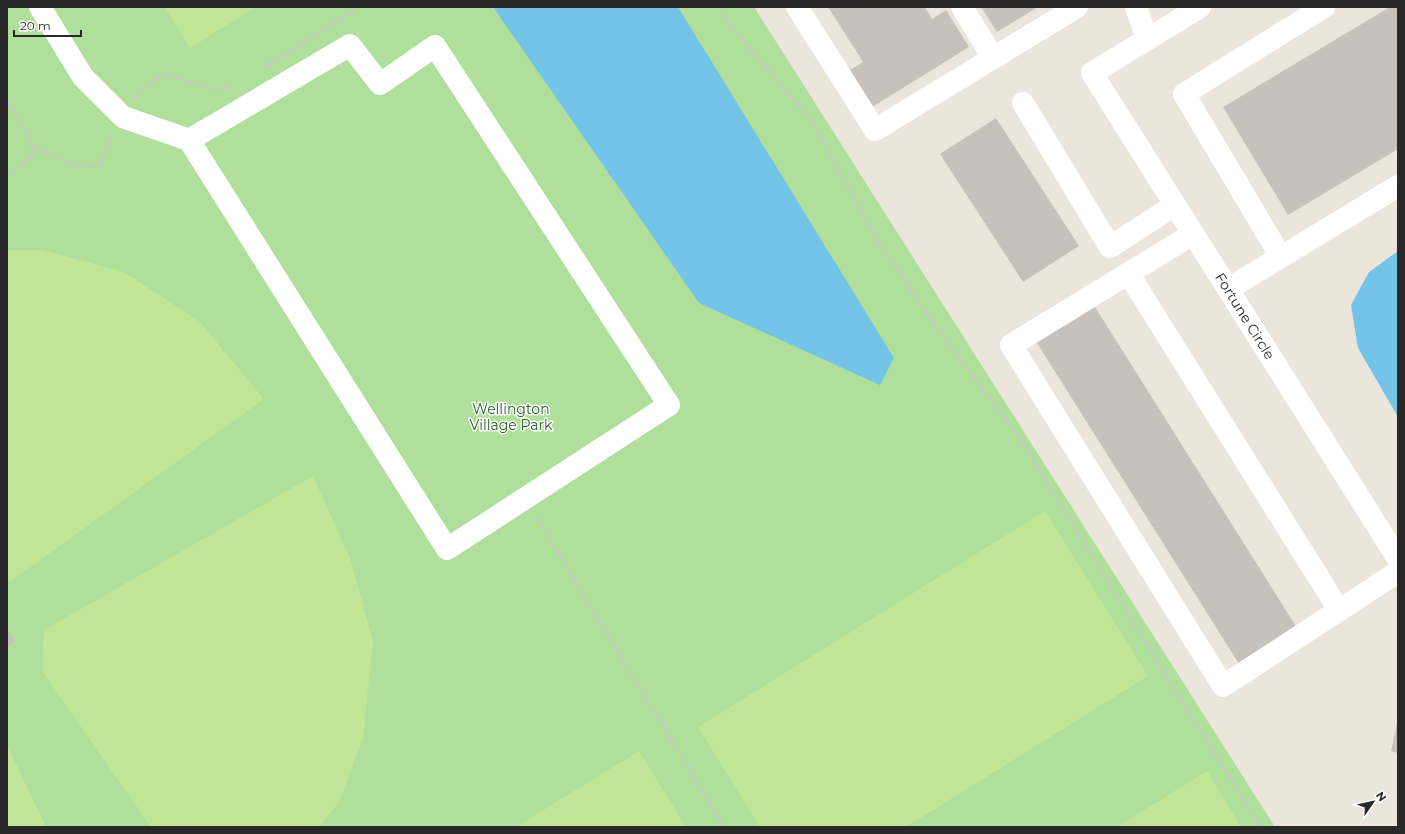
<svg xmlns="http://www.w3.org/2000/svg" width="1405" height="834" viewBox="0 0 1405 834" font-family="Montserrat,sans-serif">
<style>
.green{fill:#afdf9b}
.pitch{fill:#c1e697}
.water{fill:#73c4e8}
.building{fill:#c6c2bb}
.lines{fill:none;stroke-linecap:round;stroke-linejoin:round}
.path{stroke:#c7c7c7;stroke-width:2.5;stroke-dasharray:3 2;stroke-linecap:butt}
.minor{stroke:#fff;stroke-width:22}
.labels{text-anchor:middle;stroke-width:3;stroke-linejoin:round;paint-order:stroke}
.street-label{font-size:14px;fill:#292929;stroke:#fff}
.park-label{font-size:14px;fill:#28621d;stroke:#fff}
</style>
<rect width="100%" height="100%" fill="#ebe5dc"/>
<!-- green -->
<path class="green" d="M7 7H754L1275 827H7Z"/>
<!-- pitch -->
<path class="pitch" d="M165 7H256L190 48Z
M7 250H43L124 272 200 322 264 399 11 581 7 580Z
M313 476 350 558 373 641 363 737 340 801 319 827H151L42 671 44 630Z
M1045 511 1148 676 906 827H760L698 727Z
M7 745 46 827H7Z
M639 751 686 827H516Z
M1207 771 1241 827H1117Z"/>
<!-- water -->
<path class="water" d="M493 7H678L894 358 880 385 699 303Z
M1398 251V417L1358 348 1351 305 1369 272Z"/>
<!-- building -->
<path class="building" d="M828 7H925L932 19 946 10 969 47 869 109 847 72 863 62Z
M981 7H1038L997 32Z
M1390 7H1398V149L1288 215 1223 107Z
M996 118 1079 246 1023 282 940 154Z
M1095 307 1299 631 1241 667 1037 343Z
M7 629 15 642 7 647Z
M1397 723H1398V753L1391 751Z"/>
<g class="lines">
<!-- path -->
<path class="path" d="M719 7 733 29 812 121 878 241 938 330 1018 436 1191 716 1261 827
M266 66 359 7
M135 98 141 90 165 74 211 89 234 87
M7 101 30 138 34 156 7 176
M32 146 75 166H100L112 137
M537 518 724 827"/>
<!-- minor -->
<path class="minor" d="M40 7 83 77 123 117 189 140 447 549 669 405 435 46 380 84 350 45 189 140
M797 7 875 130 1077 7
M962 7 993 58
M1136 7 1147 39
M1200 7 1092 73 1398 559
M1023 103 1110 247 1175 205
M1193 234 1011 345 1223 686 1398 572
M1281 257 1184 94 1324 7
M1128 273 1339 610
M1228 289 1398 186"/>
</g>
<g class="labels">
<!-- street labels -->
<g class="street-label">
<text transform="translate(1245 316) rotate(58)" y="5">Fortune Circle</text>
</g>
<!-- park labels -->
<g class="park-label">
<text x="511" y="414">Wellington<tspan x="511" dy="16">Village Park</tspan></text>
</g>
</g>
<!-- border -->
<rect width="1405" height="834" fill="none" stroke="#292929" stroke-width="16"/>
<!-- north arrow -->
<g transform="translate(1373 802) rotate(56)" stroke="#ffffff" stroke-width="3" paint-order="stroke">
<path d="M0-3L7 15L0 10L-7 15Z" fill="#292929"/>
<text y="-6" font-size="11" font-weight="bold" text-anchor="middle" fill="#292929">N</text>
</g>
<!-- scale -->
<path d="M14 30v6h67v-6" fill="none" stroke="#292929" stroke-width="2"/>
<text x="20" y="30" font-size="12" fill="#292929" stroke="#ffffff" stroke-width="3" paint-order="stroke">20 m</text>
</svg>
